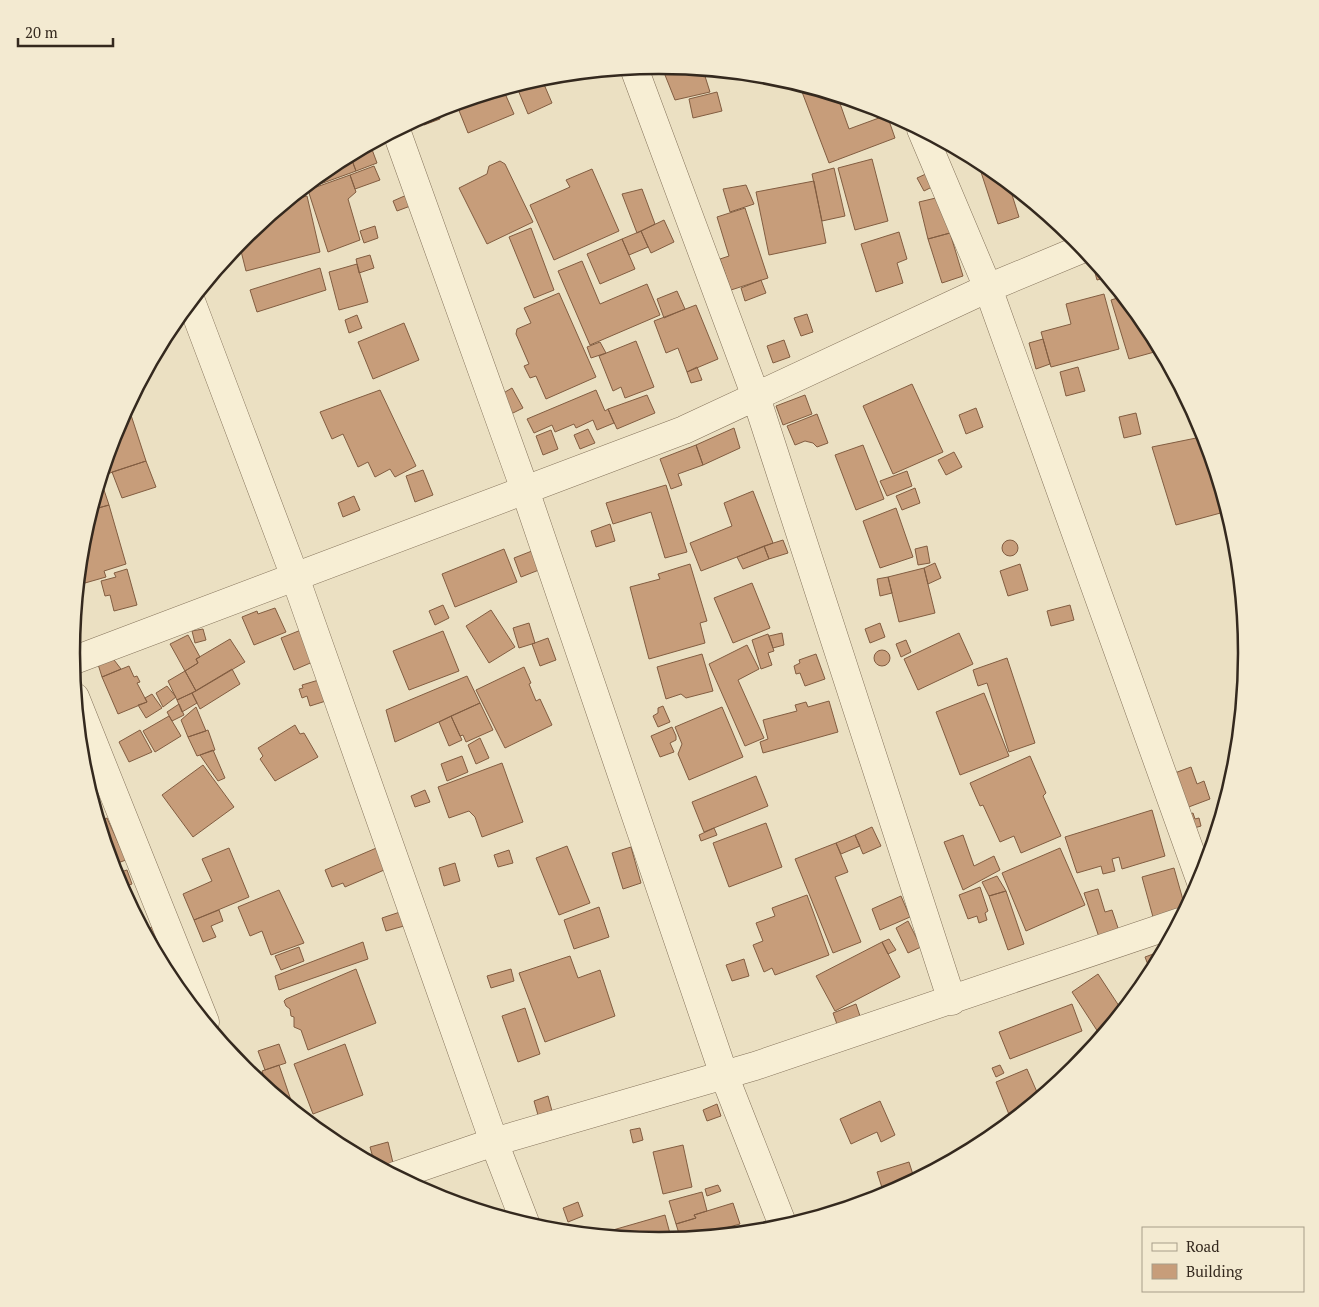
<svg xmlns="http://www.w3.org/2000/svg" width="1319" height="1307" viewBox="0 0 1319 1307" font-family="'PT Serif',serif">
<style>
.building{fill:#c79d7a;stroke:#825d41}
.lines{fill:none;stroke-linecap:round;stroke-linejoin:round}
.minor-casing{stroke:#84725a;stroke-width:29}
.minor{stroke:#f7eed4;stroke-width:28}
.rim{fill:none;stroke:#34291e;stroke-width:2.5}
</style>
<rect width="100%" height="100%" fill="#ebe0c2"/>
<!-- building -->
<path class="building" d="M674 66 687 68 690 74 703 70 710 92 675 100 663 70Z
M726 72 741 73 728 78Z
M560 75 543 82 552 103 528 114 516 85 545 76Z
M799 84 837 95 849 129 887 115 895 138 829 163Z
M503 89 514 114 468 133 456 103Z
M717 92 722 111 693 118 689 99Z
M437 109 440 119 424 125 421 117Z
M370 144 377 163 356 171 350 155Z
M350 155 356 171 301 191 333 164Z
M872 159 888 221 855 230 838 168Z
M500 161 505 164 533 222 487 244 459 188 487 174 489 166Z
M987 164 1008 182 1019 217 998 224 979 166Z
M374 166 380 180 355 189 350 175Z
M834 168 845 216 822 221 812 174Z
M592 169 619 231 554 260 530 205 570 187 566 180Z
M928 173 934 186 924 191 917 178Z
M350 175 356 192 348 199 360 240 328 252 308 190Z
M814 181 826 243 769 255 756 192Z
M746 185 754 204 730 212 723 189Z
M642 189 655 224 637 233 622 194Z
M409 194 413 205 397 211 393 201Z
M307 196 320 252 246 271 239 243 288 201Z
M940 197 950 233 928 239 919 202Z
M745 208 768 278 731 290 720 259 729 256 717 217Z
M664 220 674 242 651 253 641 231Z
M375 226 378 238 364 243 360 231Z
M531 228 554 290 534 298 509 237Z
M641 231 648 247 629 255 622 239Z
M899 232 907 259 897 263 903 283 876 292 861 244Z
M950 233 963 276 942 283 928 239Z
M622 239 635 269 600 284 587 254Z
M370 255 374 268 359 273 356 259Z
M582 261 600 304 647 284 660 315 590 345 558 271Z
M1095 261 1108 277 1097 280 1092 262Z
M357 264 368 302 339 310 329 272Z
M320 268 326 290 257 312 250 290Z
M761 280 766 293 745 301 741 288Z
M677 291 685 309 664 318 657 299Z
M559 293 596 377 546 399 536 376 530 378 524 366 529 364 516 334 517 329 531 323 524 308Z
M1104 294 1119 349 1051 367 1041 332 1071 324 1066 304Z
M1124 296 1149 327 1158 351 1129 359 1111 300Z
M696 305 718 359 687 372 678 348 666 353 654 321Z
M807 314 813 332 801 336 794 318Z
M357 315 362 328 349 333 345 320Z
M404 323 419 360 373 379 358 342Z
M1043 339 1050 364 1036 369 1029 343Z
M784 340 790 357 773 363 767 346Z
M636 341 654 387 625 398 621 387 613 391 599 356Z
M600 342 606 353 591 358 587 347Z
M697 367 702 380 691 383 687 372Z
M1078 367 1085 391 1066 396 1060 372Z
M912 384 943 452 893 474 863 406Z
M512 388 523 408 511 414 500 395Z
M380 390 416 466 395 477 390 469 375 477 368 462 358 467 343 434 332 439 320 412Z
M596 390 605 411 608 409 614 423 597 430 593 420 576 428 574 424 555 432 552 425 534 433 527 419Z
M647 395 655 413 617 429 608 409Z
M805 395 812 414 783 425 776 406Z
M976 408 983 427 966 434 959 415Z
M130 412 146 461 101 476 116 428 123 414Z
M1136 413 1141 434 1124 438 1119 417Z
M817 414 828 443 817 447 813 443 805 441 795 445 787 426Z
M734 428 740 448 703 465 696 445Z
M588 429 595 443 580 449 574 435Z
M551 430 558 449 543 455 536 436Z
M1206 436 1228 511 1176 525 1152 447Z
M696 445 703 465 678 474 682 485 671 489 660 459Z
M863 445 884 499 856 510 835 455Z
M954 452 962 467 946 475 938 460Z
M146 461 156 487 122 498 112 472Z
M423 470 433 495 415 502 406 476Z
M907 471 912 486 887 496 880 481Z
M102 484 109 505 91 510 98 485Z
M666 485 687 552 665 558 651 512 613 524 606 503Z
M915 488 920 503 902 510 896 496Z
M753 491 773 543 701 571 690 543 732 526 724 503Z
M354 496 360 510 343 517 338 503Z
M109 505 126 564 104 571 106 577 78 585 82 538 91 510Z
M896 508 913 557 880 568 863 521Z
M610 524 615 541 596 547 591 531Z
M783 540 788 553 769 559 764 546Z
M1002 548a8 8 0 1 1 16 0a8 8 0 1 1-16 0Z
M764 546 769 559 743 569 737 557Z
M927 546 930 563 918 565 915 549Z
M504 549 517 582 455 607 442 574Z
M537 549 544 568 521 577 514 558Z
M935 563 941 578 928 584 924 568Z
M690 564 707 621 700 623 705 643 649 659 630 587 660 579 658 574Z
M1020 564 1028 590 1008 596 1000 571Z
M924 568 935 613 899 622 888 577Z
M127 569 137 605 114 611 110 595 105 596 101 581 116 577 114 573Z
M888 577 892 593 880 596 877 579Z
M752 583 770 628 733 643 714 598Z
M443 605 449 618 435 625 429 611Z
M1070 605 1074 620 1051 626 1047 611Z
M275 608 286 632 254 645 242 617 257 611 258 614Z
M491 610 515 647 489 663 466 626Z
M529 623 535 643 519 648 513 628Z
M880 623 885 637 870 643 865 629Z
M203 629 206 640 195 643 192 631Z
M301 630 315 661 294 670 281 638Z
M443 631 459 671 409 690 393 651Z
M782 633 784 645 773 648 769 636Z
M959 633 973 664 918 690 904 659Z
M768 634 774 651 768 653 772 665 761 669 752 640Z
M188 635 200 657 196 659 198 663 185 671 170 644Z
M548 638 556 660 540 666 532 644Z
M230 639 245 662 196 691 185 671 198 663 196 659Z
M906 640 911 652 901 657 896 644Z
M747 645 759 669 738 680 764 738 745 746 709 664Z
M874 658a8 8 0 1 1 16 0a8 8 0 1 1-16 0Z
M702 654 713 691 686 698 681 694 666 699 657 667Z
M816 654 825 679 805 686 800 673 796 674 794 666 800 663 799 660Z
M111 656 121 669 102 677 97 661Z
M1007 658 1035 743 1009 752 987 683 978 686 973 670Z
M129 666 134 677 137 676 140 682 137 683 147 702 118 714 102 677Z
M524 667 531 683 529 684 536 701 540 699 552 725 505 748 476 690Z
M232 669 240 684 200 709 192 693Z
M185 671 196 691 177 700 168 681Z
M467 676 480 703 395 742 386 710Z
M322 679 329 700 310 706 307 696 302 698 299 689 303 688 302 685Z
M167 686 176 697 163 707 156 693Z
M192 693 197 703 182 712 177 700Z
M984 693 1009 756 960 775 936 712Z
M152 694 162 708 146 718 138 705 147 702 145 698Z
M829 701 838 732 763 753 760 742 768 739 763 720 797 711 795 705 806 702 808 707Z
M480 703 493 730 466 742 463 735 460 736 451 716Z
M179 704 184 715 172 721 167 712Z
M663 706 670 722 658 727 653 716 658 713V708Z
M196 707 206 731 188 737 181 720Z
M722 707 743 757 689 780 678 754 682 744 675 727Z
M169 716 181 736 155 752 143 731Z
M451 716 462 740 449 746 439 722Z
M295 725 300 734 304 733 318 757 275 781 260 759 263 756 258 748Z
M672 727 676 736V740L670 743 674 752 660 757 651 736Z
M140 730 152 752 129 762 119 742Z
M208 730 215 750 197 756 188 737Z
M480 738 489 758 476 764 468 745Z
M1239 742 1237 763 1231 745Z
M213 750 225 778 218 781 200 755Z
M462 756 468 772 447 781 441 764Z
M1030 756 1046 793 1043 796 1061 836 1021 853 1014 836 1000 842 983 805 980 806 970 783Z
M502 763 523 822 482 837 475 817 469 811 449 818 438 787Z
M203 765 234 807 193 837 162 795Z
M1191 767 1197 784 1204 781 1210 799 1186 808 1172 774Z
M756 776 768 806 704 832 692 802Z
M425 790 430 802 415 807 411 796Z
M1152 810 1165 856 1122 869 1119 857 1112 859 1115 871 1103 874 1101 866 1077 873 1065 837Z
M1193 813 1195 819 1199 818 1201 826 1191 829 1187 815Z
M107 818 126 860 112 865 99 822Z
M766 823 782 867 729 887 713 843Z
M872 827 881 846 863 854 855 835Z
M714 828 717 835 701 841 699 835Z
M855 835 860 846 841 854 836 843Z
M963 835 974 866 994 856 1000 870 963 890 944 842Z
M836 843 848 872 835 877 861 942 833 953 795 859Z
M381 846 391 867 345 887 343 883 332 887 325 870Z
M567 846 590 903 559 915 536 858Z
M631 847 641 883 623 889 612 853Z
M229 848 249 897 194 920 183 894 212 881 202 859Z
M1060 848 1085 905 1026 931 1002 873Z
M509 850 513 863 498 867 494 855Z
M455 863 460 881 444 886 439 868Z
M1174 868 1185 907 1153 917 1142 877Z
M127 870 132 884 121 888 114 874Z
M997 876 1006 891 989 896 982 882Z
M980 887 988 911 985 913 987 920 979 923 977 916 968 919 959 895Z
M1098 889 1105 912 1112 910 1120 934 1100 940 1084 893Z
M279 890 304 943 271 955 262 931 250 936 238 907Z
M1006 891 1024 944 1008 950 989 896Z
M807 895 829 955 775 975 772 968 764 972 753 945 763 941 756 923 775 916 772 908Z
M901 896 910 917 880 930 872 909Z
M599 907 609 937 574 949 564 920Z
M219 910 223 921 211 926 216 937 203 942 194 920Z
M400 912 404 926 386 931 382 918Z
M908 921 921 947 908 953 896 928Z
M152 927 168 958 161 963 144 932Z
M889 939 896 950 888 954 882 942Z
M363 942 368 959 279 990 275 976Z
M882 942 900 977 835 1011 816 976Z
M299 947 304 961 281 970 275 956Z
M1156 953 1159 960 1156 967 1150 970 1145 957Z
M570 956 578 978 600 970 615 1016 545 1042 519 973Z
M744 959 749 976 732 981 726 965Z
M356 969 376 1023 308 1050 301 1030 294 1027V1017L291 1016 290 1009 286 1006 284 1001 286 999Z
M511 969 514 981 491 988 487 976Z
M1098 974 1123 1012 1098 1032 1072 992Z
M856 1004 861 1019 838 1027 833 1013Z
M1072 1004 1082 1031 1010 1059 999 1032Z
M525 1008 540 1054 518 1062 502 1016Z
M279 1044 286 1063 265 1070 258 1051Z
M345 1044 363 1095 313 1114 294 1064Z
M279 1065 295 1112 269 1091 262 1071Z
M1000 1065 1004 1073 996 1077 992 1068Z
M1027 1069 1040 1099 1012 1122 996 1082Z
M548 1096 552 1111 538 1115 534 1101Z
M880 1101 895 1135 881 1142 877 1132 851 1144 840 1119Z
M717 1104 721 1116 707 1121 703 1110Z
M640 1128 643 1140 633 1143 630 1130Z
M388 1142 394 1167 383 1170 375 1165 370 1147Z
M683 1145 692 1187 663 1194 653 1152Z
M909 1162 915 1181 885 1197 877 1172Z
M718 1185 721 1191 707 1196 705 1189Z
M702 1192 707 1211 694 1215 696 1218 676 1224 669 1201Z
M578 1202 583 1216 568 1222 563 1208Z
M733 1203 740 1224 681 1240 676 1224 696 1218 694 1215Z
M665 1215 672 1241 659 1242 607 1237 606 1232Z
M765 1222 768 1231 725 1236 724 1235Z"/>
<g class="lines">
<!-- minor casing -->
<g class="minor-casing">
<path id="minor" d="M634 68 756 397 952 1001
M921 129 988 288 1201 882
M396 130 525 490 724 1075 784 1228
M191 301 295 577 494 1142 526 1225
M72 661 684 430 988 288 1084 248
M75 697 205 1022
M395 1176 494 1142 755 1066 1180 922"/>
</g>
<!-- minor -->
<use href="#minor" class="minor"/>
</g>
<!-- crop -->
<path d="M0 0H1319V1307H0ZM80 653a579 579 0 1 1 1158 0a579 579 0 1 1-1158 0Z" fill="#f3ead1" fill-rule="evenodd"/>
<path class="rim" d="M80 653a579 579 0 1 1 1158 0a579 579 0 1 1-1158 0Z"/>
<!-- legend -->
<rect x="1142" y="1227" width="162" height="65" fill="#f3ead1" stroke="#a79d89"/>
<rect x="1152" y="1243" width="25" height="8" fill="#f7eed4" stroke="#a79d89"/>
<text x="1186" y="1252" font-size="15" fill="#34291e">Road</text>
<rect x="1152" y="1264" width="25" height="15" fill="#c79d7a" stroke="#a79d89"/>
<text x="1186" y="1277" font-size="15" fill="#34291e">Building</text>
<!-- scale -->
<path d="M18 38v8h95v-8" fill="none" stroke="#34291e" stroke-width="2.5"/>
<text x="25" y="38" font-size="15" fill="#34291e" stroke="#f3ead1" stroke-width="4" paint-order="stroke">20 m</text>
</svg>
